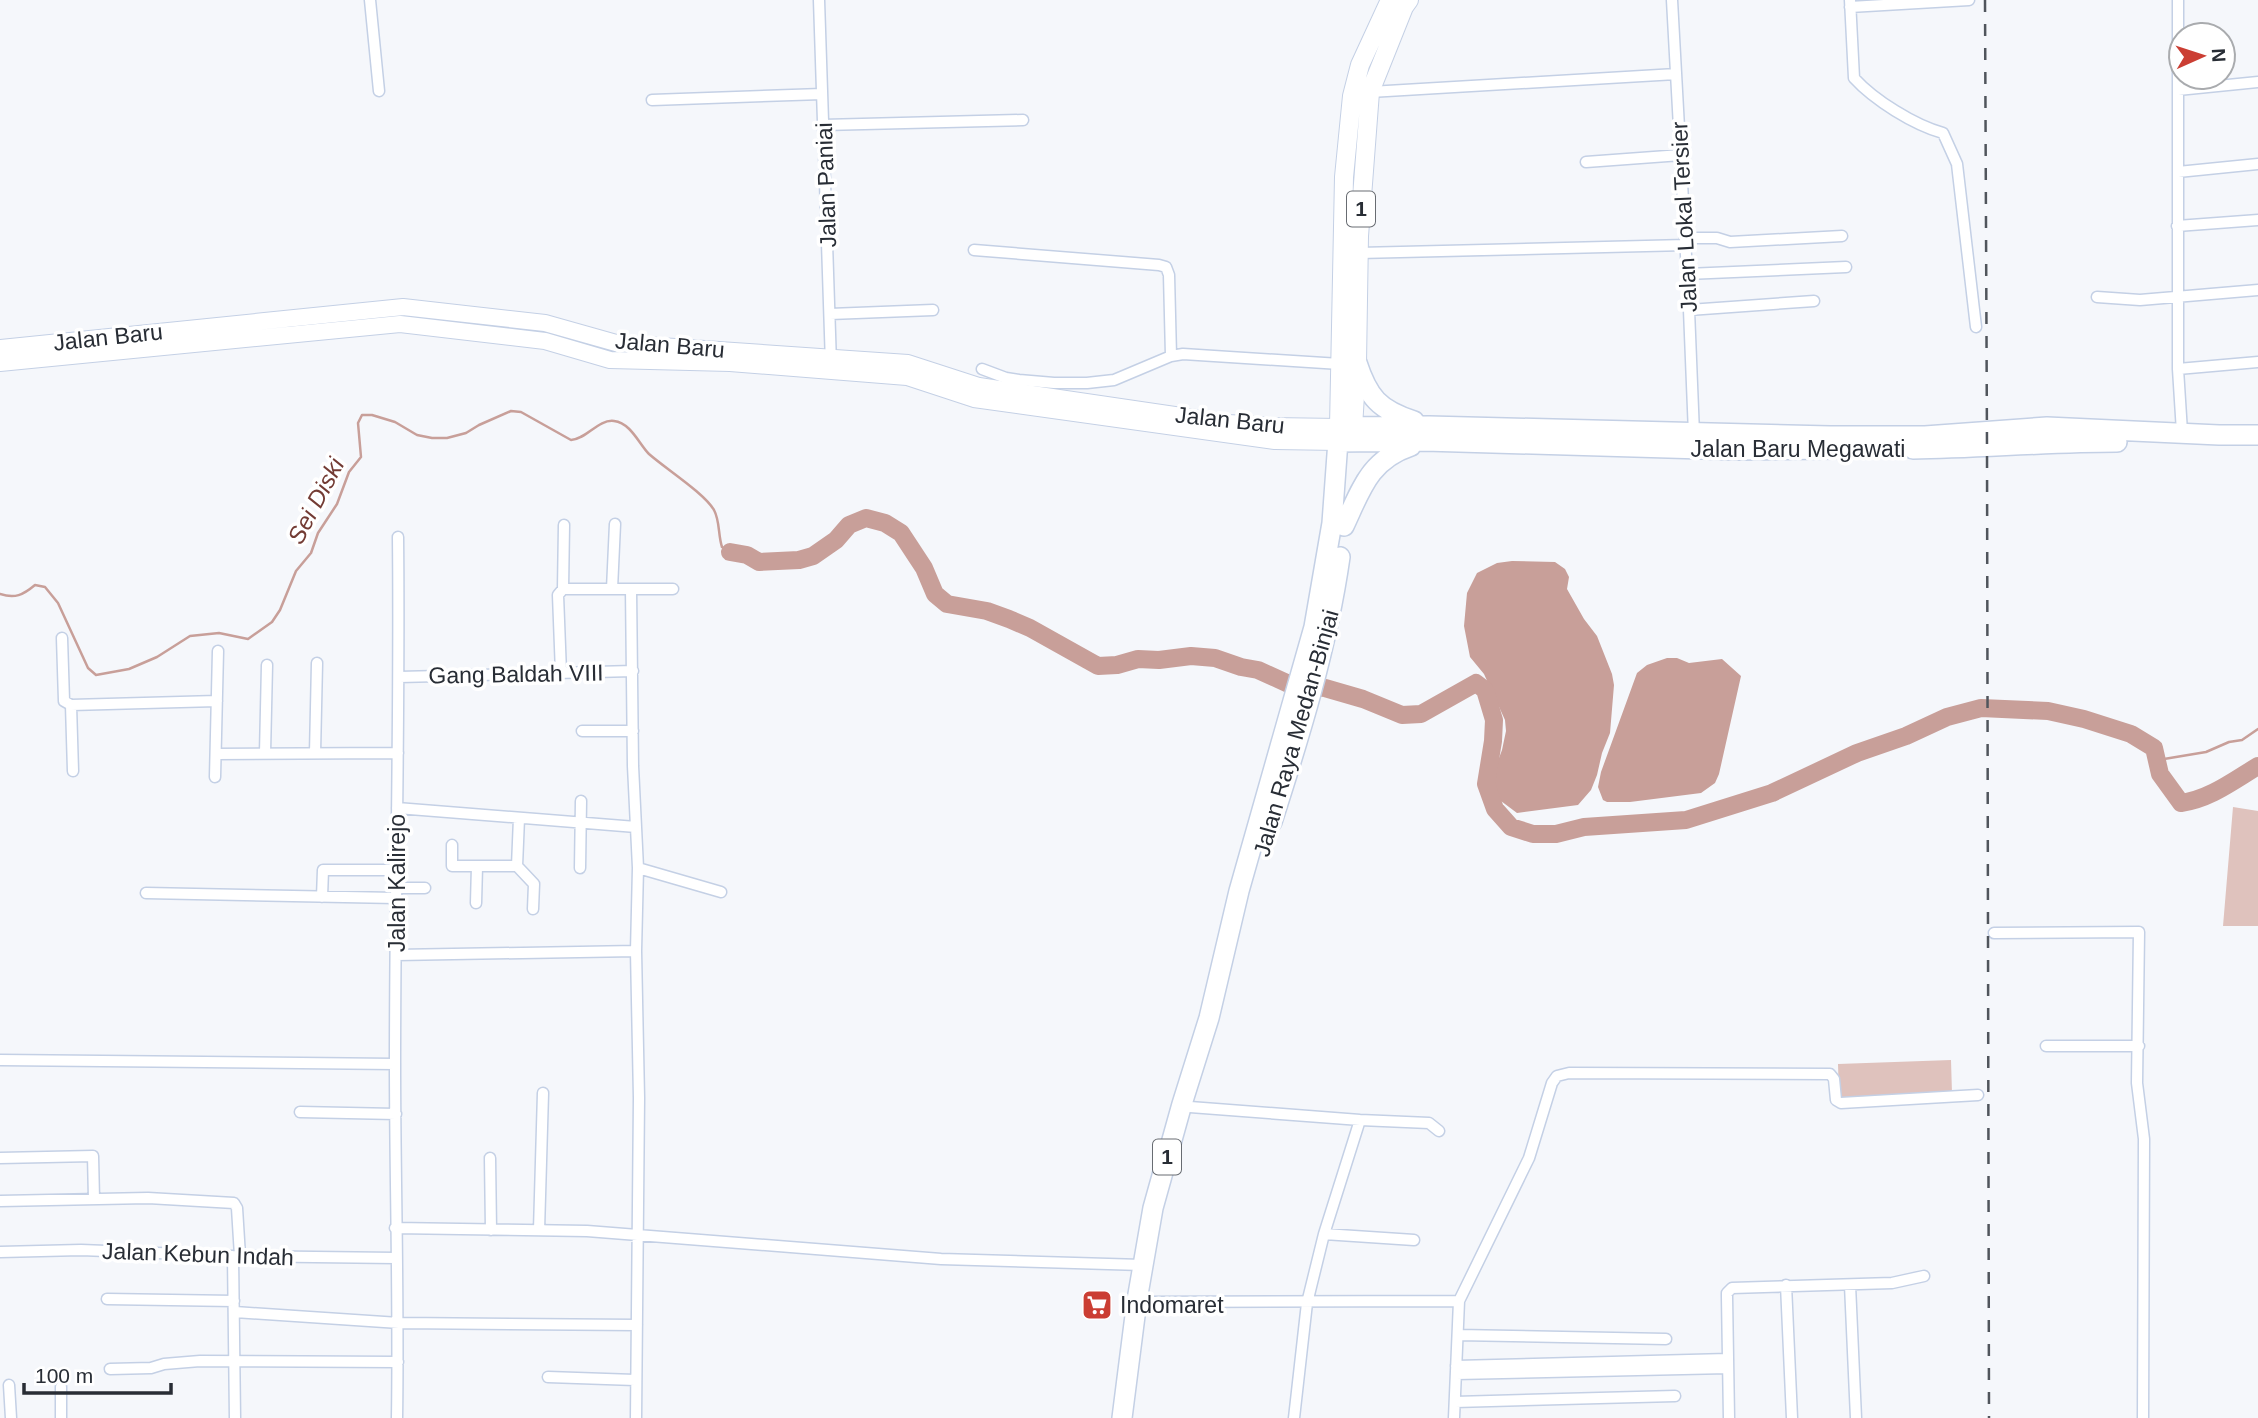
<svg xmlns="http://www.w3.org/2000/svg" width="2258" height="1418" viewBox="0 0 2258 1418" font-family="Helvetica,sans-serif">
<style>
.green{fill:#dfc2bd}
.water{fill:#c89f99}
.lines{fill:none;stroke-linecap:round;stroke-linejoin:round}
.stream{stroke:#c89f99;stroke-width:2.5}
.river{stroke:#c89f99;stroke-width:18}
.street-casing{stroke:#c4d0e5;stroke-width:13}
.secondary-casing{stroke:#c4d0e5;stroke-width:18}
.primary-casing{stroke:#c4d0e5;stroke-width:20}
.highway-casing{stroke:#c4d0e5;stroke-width:22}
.street{stroke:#fff;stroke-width:10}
.secondary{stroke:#fff;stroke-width:16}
.primary{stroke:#fff;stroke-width:18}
.highway{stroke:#fff;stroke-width:19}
.rail{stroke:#50555c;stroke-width:2.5;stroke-dasharray:12 12;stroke-linecap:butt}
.labels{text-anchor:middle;stroke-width:7;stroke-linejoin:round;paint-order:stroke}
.shield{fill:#fff;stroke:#686c72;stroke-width:2}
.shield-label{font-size:21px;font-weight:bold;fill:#282d35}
.street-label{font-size:23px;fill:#282d35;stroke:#fff}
.poi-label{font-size:23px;fill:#282d35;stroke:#fff;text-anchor:start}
.water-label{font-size:24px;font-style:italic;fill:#733b34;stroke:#fff}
</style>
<rect width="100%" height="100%" fill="#f5f7fb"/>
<!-- green -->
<path class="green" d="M2233 807 2258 811V926H2223Z
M1951 1060 1952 1093 1839 1098 1838 1064Z"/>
<!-- water -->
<path class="water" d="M1512 561 1555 562 1565 569 1569 577 1567 589 1584 619 1597 636 1612 674 1614 685 1610 733 1602 753 1597 775 1591 790 1578 805 1517 813 1501 801 1492 787 1493 774 1502 750 1506 731 1505 720 1484 674 1470 657 1464 626 1467 593 1477 573 1497 563Z
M1667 658H1677L1689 663 1722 659 1741 676 1719 774 1715 783 1701 793 1630 802H1607L1603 800 1598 787 1601 772 1637 673 1647 665Z"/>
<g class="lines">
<!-- stream -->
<path class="stream" d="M0 594C15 599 23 595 35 585L45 587 58 603 88 668 96 675 129 669 157 657 190 636 219 633 248 639 272 622 280 610 296 571 311 553 318 533 337 504 349 472 361 457 358 423 362 415H372L395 422 417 435 432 438H447L466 433 479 425 511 411 521 412 571 440C587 439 598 419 614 421 631 423 639 444 649 454 666 469 704 493 714 510 720 521 718 535 722 547L730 552
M2158 760 2206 752 2229 742 2242 740 2258 729"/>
<!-- river -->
<path class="river" d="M730 552 747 555 759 562 799 560 813 556 836 540 849 525 866 518 885 523 901 533 924 568 935 594 947 604 987 611 1009 619 1030 628 1098 666 1117 665 1138 659 1159 660 1191 656 1215 658 1241 667 1258 670 1291 685 1325 688 1363 699 1402 715 1421 714 1476 683 1485 690 1494 720 1493 741 1486 784 1495 809 1511 827 1533 834H1556L1584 827 1686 820 1772 793 1857 753 1906 736 1947 717 1981 708 2048 711 2084 719 2131 734 2154 748 2160 774 2181 803C2210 799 2233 781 2258 766"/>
<!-- street casing -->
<g class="street-casing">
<path id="street" d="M370 0 379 91
M819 0 831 364
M1672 0 1689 310 1694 434
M1850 0 1854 78C1874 100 1914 125 1943 133L1957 164 1976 327
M2178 0V369L2182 432
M1850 7 1969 0
M2178 90 2258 82
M1370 92 1676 74
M652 100 822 94
M823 125 1023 120
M1586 162 1681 155
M2178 172 2258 164
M2177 226 2258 220
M1685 238H1717L1730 242 1842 236
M974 250 1159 265 1166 267 1169 275 1171 356
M1359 253 1686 245
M1687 274 1846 267
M2097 297 2140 300 2258 290
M1689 310 1814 301
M830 314 933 310
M982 369 1006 378 1019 380 1054 383H1087L1114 380 1171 356 1183 354 1340 364
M2178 369 2258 362
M563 589H673
M612 589 615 524
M631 589 633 766 638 868 636 951 639 1098 636 1418
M62 638 64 701 71 705 217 701
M561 673 558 595 563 589 564 525
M399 677 633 671
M71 705 73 771
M582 731H633
M265 753 267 665
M315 753 317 663
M216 754 398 753
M215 777 218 651
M397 808 636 827
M519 818 517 866 534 884 533 909
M452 845V866H517
M580 868 581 801
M638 868 721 892
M396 888H425
M146 893 396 898
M322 897 323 870H396
M476 903 477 866
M1994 933 2139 932 2137 1083 2144 1139 2143 1418
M396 955 636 951
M2046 1046H2139
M0 1060 395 1064
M1190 1107 1360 1120 1429 1123 1439 1131
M300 1112 396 1114
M0 1158 93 1156 94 1199
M490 1158 491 1230
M0 1201 148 1198 234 1203 237 1208 240 1256
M395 1228 587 1231 941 1259 1142 1265
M539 1230 543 1093
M1324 1234 1414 1240
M0 1252 81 1250 233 1256 396 1258
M233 1256 235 1418
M1786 1285 1792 1418
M1850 1285 1856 1418
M107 1299 234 1301
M1145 1302 1459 1301
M235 1312 399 1323 637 1325
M1458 1335 1666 1339
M1456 1366 1728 1359
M110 1369 151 1368 164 1364 200 1361 398 1362
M1456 1374 1728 1368
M548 1377 635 1380
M9 1385 11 1418
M61 1387V1418
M1455 1402 1675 1396
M397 1418C399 1300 395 1181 395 1063 395 888 400 712 398 537
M1294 1418 1307 1303 1324 1234 1360 1120
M1454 1418 1459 1301 1529 1158 1552 1083 1557 1076 1569 1073 1830 1074 1834 1079 1836 1100 1841 1103 1978 1095
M1729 1418 1727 1297V1293L1732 1288 1892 1283 1924 1276"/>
</g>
<!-- secondary casing -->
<g class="secondary-casing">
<path id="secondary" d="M0 348 403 307 545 323 616 343 908 363 979 386 1229 423 1272 426 1339 427
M0 363 400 324 545 341 610 360 730 363 907 377 974 399 1275 441 1338 442"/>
</g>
<!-- primary casing -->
<g class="primary-casing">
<path id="primary" d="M1339 427 1344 177 1352 96 1360 65 1390 0
M1353 427 1357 363 1359 236 1370 92 1404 7 1409 0"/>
</g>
<!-- highway casing -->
<g class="highway-casing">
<path id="highway" d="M1357 363C1368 397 1379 410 1414 421
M1338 442 1425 441 1736 450 1841 449
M1913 449C1981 448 2049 442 2117 442
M1344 526C1361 490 1369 460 1411 446
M1272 822C1300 735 1327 648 1340 557
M1122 1418 1137 1300 1153 1208 1182 1104 1209 1018 1239 891 1314 627 1332 523 1339 427 1429 426 1830 436H1925L2047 427 2219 435H2258"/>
</g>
<!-- street -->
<use href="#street" class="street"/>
<!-- secondary -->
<use href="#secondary" class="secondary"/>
<!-- primary -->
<use href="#primary" class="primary"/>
<!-- highway -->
<use href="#highway" class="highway"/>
<!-- rail -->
<path class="rail" d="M1985 0 1987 447 1989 1418"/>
</g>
<!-- icons -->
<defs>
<g id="supermarket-square" transform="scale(1.575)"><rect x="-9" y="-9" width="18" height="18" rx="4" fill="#cb3e33" stroke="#fff"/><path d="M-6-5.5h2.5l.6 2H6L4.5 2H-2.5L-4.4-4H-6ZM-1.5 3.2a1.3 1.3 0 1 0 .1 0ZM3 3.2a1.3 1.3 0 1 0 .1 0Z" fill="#fff"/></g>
</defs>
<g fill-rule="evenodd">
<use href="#supermarket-square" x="1097" y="1305"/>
</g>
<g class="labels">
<!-- shield labels -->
<g class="shield">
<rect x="1347" y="191.5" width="28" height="35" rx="5"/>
<rect x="1153" y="1139.5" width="28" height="35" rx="5"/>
</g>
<g class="shield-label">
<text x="1361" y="216">1</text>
<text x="1167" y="1164">1</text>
</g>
<!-- street labels -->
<g class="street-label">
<text transform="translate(826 185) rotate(-92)" y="8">Jalan Paniai</text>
<text transform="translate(1684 217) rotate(-93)" y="8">Jalan Lokal Tersier</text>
<text transform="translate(108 337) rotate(-6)" y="8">Jalan Baru</text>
<text transform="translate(670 345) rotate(5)" y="8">Jalan Baru</text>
<text transform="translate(1230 420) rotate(6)" y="8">Jalan Baru</text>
<text x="1798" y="457">Jalan Baru Megawati</text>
<text transform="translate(516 674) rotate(-1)" y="8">Gang Baldah VIII</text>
<text transform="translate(1296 733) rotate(-74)" y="8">Jalan Raya Medan-Binjai</text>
<text transform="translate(397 883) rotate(-90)" y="8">Jalan Kalirejo</text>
<text transform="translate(198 1254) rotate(2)" y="8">Jalan Kebun Indah</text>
</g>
<!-- poi labels -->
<g class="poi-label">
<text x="1120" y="1313">Indomaret</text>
</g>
<!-- water labels -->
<g class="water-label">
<text transform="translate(316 501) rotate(-62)" y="8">Sei Diski</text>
</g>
</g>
<!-- north arrow -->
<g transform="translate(2202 56) rotate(87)"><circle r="33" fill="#ffffff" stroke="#a9abae" stroke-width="2"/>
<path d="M0-5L12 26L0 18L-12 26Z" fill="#cb3e33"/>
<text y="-10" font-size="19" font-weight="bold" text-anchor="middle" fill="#282d35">N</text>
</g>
<!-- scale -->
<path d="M24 1383v10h147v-10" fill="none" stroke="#282d35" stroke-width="3.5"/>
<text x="35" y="1383" font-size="21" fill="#282d35" stroke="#ffffff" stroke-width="5" paint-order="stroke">100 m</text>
</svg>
